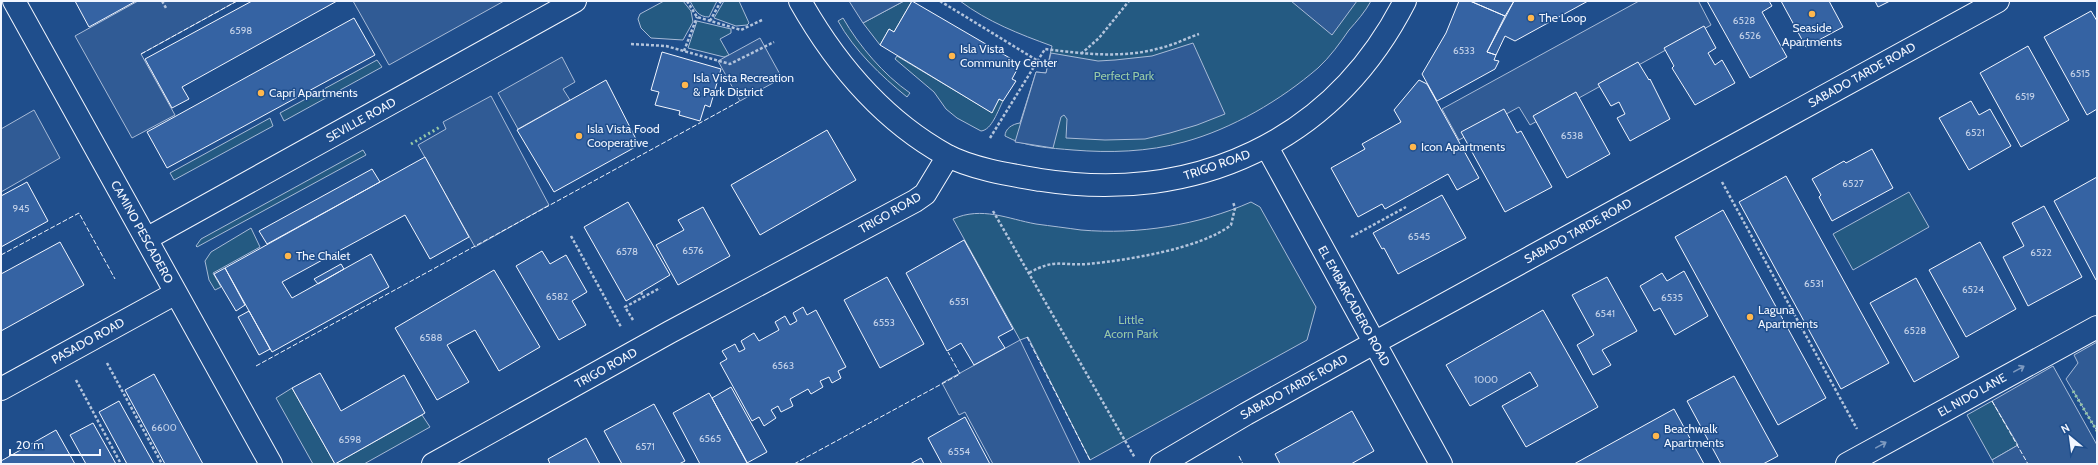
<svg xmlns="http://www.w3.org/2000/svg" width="2098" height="465" viewBox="0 0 2098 465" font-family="Cabin,sans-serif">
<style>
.green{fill:#245a82;stroke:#a8bbd7}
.parking{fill:#305b95;stroke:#a8bbd7}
.building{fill:#3563a3;stroke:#f2f6ff}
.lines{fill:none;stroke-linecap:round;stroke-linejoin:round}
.street-casing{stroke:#f2f6ff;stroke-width:24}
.path{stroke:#b3c4dc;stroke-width:2.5;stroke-dasharray:3 2;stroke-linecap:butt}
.street{stroke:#1f4e8c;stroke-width:22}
.hedge{stroke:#97c8a6;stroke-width:3;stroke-dasharray:2 3;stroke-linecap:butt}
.fence{stroke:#f2f6ff;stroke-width:1;stroke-dasharray:5 2;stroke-linecap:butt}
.oneway{stroke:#7e9ac0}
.poi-dot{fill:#ffb74d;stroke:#1f4e8c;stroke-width:1.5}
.labels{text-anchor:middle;stroke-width:3;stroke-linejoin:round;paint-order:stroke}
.number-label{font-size:10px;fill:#c3d1e8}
.poi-label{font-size:12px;fill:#f2f6ff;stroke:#1f4e8c;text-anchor:start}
.street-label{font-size:12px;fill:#f2f6ff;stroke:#1f4e8c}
.park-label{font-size:12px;fill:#97c8a6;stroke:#1f4e8c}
</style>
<rect width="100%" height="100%" fill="#1f4e8c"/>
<!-- green -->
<path class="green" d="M664 1H683L691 11 693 22 683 40 651 38 641 28 638 19 640 14Z
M690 1H717L709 17C698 17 695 10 690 1Z
M724 1H739L749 23 747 25 736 26 714 18Z
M904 1H912L894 32 889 29 880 45 863 23Z
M960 1H1371C1365 12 1357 21 1349 30 1340 43 1330 57 1318 68 1281 100 1232 129 1184 142 1148 152 1110 153 1073 150 1050 148 1025 147 1005 136 1005 129 1012 124 1020 123L1036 72 1046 73 1052 46C1019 34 988 22 960 1Z
M843 18C859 46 884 75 910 93L907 97C881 76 854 50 838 21Z
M697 21 731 29V33L720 39 729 55 724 57 688 48Z
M897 56 991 112 999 99 1003 101C998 110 992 130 981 131L957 118 946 109 934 92 895 59Z
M377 60 382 67 284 121 280 113Z
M270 118 273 126 174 180 170 173Z
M363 150 366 155 197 247 196 246 201 239Z
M1909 192 1929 227 1853 270 1833 234Z
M1251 202 1260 207 1316 307 1307 340 1090 460 1028 337 1020 340 953 219C982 206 1008 219 1036 224 1051 226 1067 228 1081 230 1138 235 1199 225 1251 202Z
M251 228 260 247 213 273 221 287 215 290 209 280 205 261 211 252Z
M292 388 335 464 422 415 430 427 364 464H313L276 398Z
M1992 401 2018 445 1992 460 1967 415Z"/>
<!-- parking -->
<path class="parking" d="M138 1H237L141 54 175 115 132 138 75 36Z
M353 1H504L389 65Z
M849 1H904L863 23Z
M1291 1H1357L1332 35Z
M1639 1H1700L1699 2 1711 25 1530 125 1519 107 1459 140 1442 109Z
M760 38 782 78 740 101 718 61Z
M1193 43 1225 114 1197 125 1170 133 1145 139 1105 140 1066 138 1067 119 1064 115 1061 117 1053 148 1015 142 1036 72 1046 73 1051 53 1098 61 1115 60 1152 56Z
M562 57 575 82 563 89 570 100 518 129 498 93Z
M491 96 549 205 475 247 418 145 446 129 443 122Z
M34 110 60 158 1 192V129Z
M1020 340 1080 464H993L965 412 959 415 942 383Z
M2097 342V431L2066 379 2078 363 2074 355Z
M2053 366 2097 445V464H1994L1992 460 2018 445 1992 401Z"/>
<!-- building -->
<path class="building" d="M75 1H136L89 27Z
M252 1H337L182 87 189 99 172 108 145 59Z
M912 1 1020 64 1012 79 1016 81 1003 101 999 99 992 113 880 45 889 29 894 32Z
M1459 1H1470L1505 16 1487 52 1496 55 1494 60 1499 61 1495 69 1437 101 1422 74 1446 33Z
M1470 1H1514L1505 16Z
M1514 1H1588L1515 41 1505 36 1496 55 1487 52Z
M1707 1H1769L1772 6 1762 12 1787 57 1750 78Z
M1781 1H1829L1843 27 1806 47Z
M1875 1H1890L1878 7Z
M2091 11 2097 21V109L2087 115 2044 37Z
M354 18 375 55 167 168 147 132Z
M1704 26 1716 48 1708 53 1715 65 1722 60 1735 83 1695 105 1672 68 1674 66 1664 48Z
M2028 46 2069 120 2021 147 1980 73Z
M662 52 721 69 710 107 705 105 700 121 679 115 680 111 655 105 659 92 651 90Z
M1638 62 1649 80 1650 79 1670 119 1630 141 1617 118 1625 114 1619 102 1611 106 1598 84Z
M606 80 639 145 554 192 517 130Z
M1419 80 1427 84 1479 178 1457 190 1448 174 1385 209 1382 204 1358 217 1331 168 1365 149 1362 144 1401 122 1394 110Z
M1576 92 1610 154 1567 178 1533 116Z
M1971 101 1979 115 1990 109 2011 146 1969 170 1939 118Z
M1504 109 1517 133 1521 131 1552 187 1505 212 1461 132Z
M827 130 856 180 760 235 731 185Z
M1872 149 1893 188 1832 221 1819 197 1821 195 1812 179 1844 161 1846 163Z
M425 157 469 237 430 259 405 215 282 282 292 298 371 254 389 287 272 352 225 268Z
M372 169 380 182 267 244 259 231Z
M1786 176 1889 363 1841 389 1739 202Z
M2097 177V280H2096L2054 201Z
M27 182 48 221 1 247V196Z
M1442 195 1466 238 1398 274 1384 248 1382 249 1373 233Z
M628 202 670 275 626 301 584 227Z
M2044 206 2082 277 2028 306 2003 257 2024 246 2012 223Z
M703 207 730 256 678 285 656 245 684 230 678 220Z
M1723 210 1826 398 1778 425 1675 237Z
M964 240 1013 329 998 337 1005 348 974 365 961 343 947 351 906 273Z
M60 242 84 285 1 331V274Z
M1980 242 2016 309 1966 337 1929 270Z
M542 251 550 264 566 255 587 292 572 301 586 325 559 340 516 266Z
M341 264 344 269 318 284 314 279Z
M225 268 245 305 236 311 214 274Z
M494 270 540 347 499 371 475 330 447 345 469 382 437 400 395 328Z
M1684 271 1708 316 1675 335 1660 308 1654 311 1640 286 1662 273 1667 281Z
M887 277 924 344 880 368 844 300Z
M1607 277 1637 331 1602 350 1611 365 1593 375 1577 345 1594 335 1572 295Z
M1916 278 1959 357 1914 382 1870 303Z
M803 307 807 315 816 310 846 367 838 371 841 378 832 383 829 377 820 381 823 387 811 394 808 389 790 399 793 406 781 412 778 406 771 410 776 418 764 426 759 417 752 421 720 363 727 359 722 351 735 344 739 352 745 349 741 341 754 333 759 341 779 330 775 322 785 316 790 325 797 321 793 313Z
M1543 310 1598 407 1526 447 1502 406 1538 386 1530 372 1470 406 1446 365Z
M249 311 270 349 259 355 238 317Z
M320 373 341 411 404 375 425 413 335 464 292 388Z
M154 374 203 464H165L125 390Z
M1734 376 1778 456 1763 464H1721L1687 401Z
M731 387 767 452 747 463 712 398Z
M709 393 712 398 748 464H700L673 413Z
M119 401 154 464H127L99 412Z
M654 404 685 461 679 464H622L604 431Z
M1674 409 1704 464H1574Z
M1352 411 1374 451 1351 464H1280L1275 454Z
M965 417 990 464H942L928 438Z
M93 423 116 464H86L70 435Z
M56 430 75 464H1V461Z
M586 438 600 464H550L548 459Z
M921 458 924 464H910Z"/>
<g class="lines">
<!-- street casing -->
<g class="street-casing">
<path id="street" d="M14 1 271 464
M800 1C835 63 883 120 946 155 972 169 1011 175 1041 180 1195 204 1333 142 1405 1
M1267 147 1441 464
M146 239 575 1
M1 389 176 293
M433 464 670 332 915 201 925 194 948 156
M1161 464 1246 414 1374 343 1998 1
M1847 464 2097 327"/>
</g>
<!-- path -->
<path class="path" d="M162 1 166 8
M687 1 697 17 741 30 762 20
M940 1 1038 61
M710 21 721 1
M631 44 666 46 730 64 774 42
M684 51 697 17
M1081 54 1099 38 1129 1
M990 138 1045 49C1085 54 1125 59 1164 47 1176 44 1187 38 1199 34
M1722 182 1857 429
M993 211 1135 458
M571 236 621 327
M1351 237 1406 207
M1029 273C1056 258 1060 266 1088 264 1127 260 1200 249 1231 225L1235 208 1233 202
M641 292 643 297
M633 320 625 307 660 288
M107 363 162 464
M76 380 121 464"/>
<!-- street -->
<use href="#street" class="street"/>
<!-- hedge -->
<path class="hedge" d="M411 144 440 127
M2073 391 2097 431"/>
<!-- fence -->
<path class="fence" d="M141 54 237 1
M1 255 79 213 115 279
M1027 337 1090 460
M256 366 740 101
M1992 401 2028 464
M1239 456 1243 464
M794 464 960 374 948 352"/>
</g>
<!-- one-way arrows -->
<defs><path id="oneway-shaft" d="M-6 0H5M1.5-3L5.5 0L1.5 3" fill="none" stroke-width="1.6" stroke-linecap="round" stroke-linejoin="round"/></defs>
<g class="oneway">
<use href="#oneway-shaft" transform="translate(2019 369) rotate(-29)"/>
<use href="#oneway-shaft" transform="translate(1881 445) rotate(-29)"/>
</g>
<!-- markers -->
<g class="poi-dot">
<circle cx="1812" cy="14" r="4"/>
<circle cx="1531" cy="18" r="4"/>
<circle cx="952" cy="56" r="4"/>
<circle cx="685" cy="85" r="4"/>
<circle cx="261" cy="93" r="4"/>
<circle cx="579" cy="136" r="4"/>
<circle cx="1413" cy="147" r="4"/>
<circle cx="288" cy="256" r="4"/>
<circle cx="1750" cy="317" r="4"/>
<circle cx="1656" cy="436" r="4"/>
</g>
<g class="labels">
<!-- number labels -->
<g class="number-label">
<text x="1744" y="24">6528</text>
<text x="241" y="34">6598</text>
<text x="1750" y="39">6526</text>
<text x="1464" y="54">6533</text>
<text x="2080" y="77">6515</text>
<text x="2025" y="100">6519</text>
<text x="1975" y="136">6521</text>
<text x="1572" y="139">6538</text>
<text x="1853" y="187">6527</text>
<text x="21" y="212">945</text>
<text x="1419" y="240">6545</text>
<text x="693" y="254">6576</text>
<text x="627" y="255">6578</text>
<text x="2041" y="256">6522</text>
<text x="1814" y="287">6531</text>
<text x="1973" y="293">6524</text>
<text x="557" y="300">6582</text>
<text x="1672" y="301">6535</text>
<text x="959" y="305">6551</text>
<text x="1605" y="317">6541</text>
<text x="884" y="326">6553</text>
<text x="1915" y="334">6528</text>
<text x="431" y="341">6588</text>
<text x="783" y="369">6563</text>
<text x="1486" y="383">1000</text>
<text x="164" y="431">6600</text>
<text x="710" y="442">6565</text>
<text x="350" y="443">6598</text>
<text x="645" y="450">6571</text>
<text x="959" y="455">6554</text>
</g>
<!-- poi labels -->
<g class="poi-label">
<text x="1539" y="22">The Loop</text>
<text x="1812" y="32" text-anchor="middle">Seaside<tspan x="1812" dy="14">Apartments</tspan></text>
<text x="960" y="53">Isla Vista<tspan x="960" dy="14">Community Center</tspan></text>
<text x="693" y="82">Isla Vista Recreation<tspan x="693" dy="14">&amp; Park District</tspan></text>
<text x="269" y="97">Capri Apartments</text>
<text x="587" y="133">Isla Vista Food<tspan x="587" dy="14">Cooperative</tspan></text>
<text x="1421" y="151">Icon Apartments</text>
<text x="296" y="260">The Chalet</text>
<text x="1758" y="314">Laguna<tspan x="1758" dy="14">Apartments</tspan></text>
<text x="1664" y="433">Beachwalk<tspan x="1664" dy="14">Apartments</tspan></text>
</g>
<!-- street labels -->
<g class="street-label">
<text transform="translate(1862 75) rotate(-29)" y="4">SABADO TARDE ROAD</text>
<text transform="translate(361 120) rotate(-29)" y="4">SEVILLE ROAD</text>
<text transform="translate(1217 165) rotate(-19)" y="4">TRIGO ROAD</text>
<text transform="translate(890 213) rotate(-30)" y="4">TRIGO ROAD</text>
<text transform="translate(1578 231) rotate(-29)" y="4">SABADO TARDE ROAD</text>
<text transform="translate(142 232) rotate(61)" y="4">CAMINO PESCADERO</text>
<text transform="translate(1354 306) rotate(61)" y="4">EL EMBARCADERO ROAD</text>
<text transform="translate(88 341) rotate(-29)" y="4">PASADO ROAD</text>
<text transform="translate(606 368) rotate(-29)" y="4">TRIGO ROAD</text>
<text transform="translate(1294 387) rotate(-29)" y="4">SABADO TARDE ROAD</text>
<text transform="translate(1972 395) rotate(-29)" y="4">EL NIDO LANE</text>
</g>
<!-- park labels -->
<g class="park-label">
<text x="1124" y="80">Perfect Park</text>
<text x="1131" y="324">Little<tspan x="1131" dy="14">Acorn Park</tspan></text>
</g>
</g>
<!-- border -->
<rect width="2098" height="465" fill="none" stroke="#f2f6ff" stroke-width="4"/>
<!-- north arrow -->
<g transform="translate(2070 437) rotate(331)" stroke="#1f4e8c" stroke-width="3" paint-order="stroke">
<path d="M0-3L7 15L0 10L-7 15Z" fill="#f2f6ff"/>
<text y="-6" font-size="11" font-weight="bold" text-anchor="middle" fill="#f2f6ff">N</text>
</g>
<!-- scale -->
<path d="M10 449v6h90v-6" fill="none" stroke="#f2f6ff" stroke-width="2"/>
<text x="16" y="449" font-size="12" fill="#f2f6ff" stroke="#1f4e8c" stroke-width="3" paint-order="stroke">20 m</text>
</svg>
